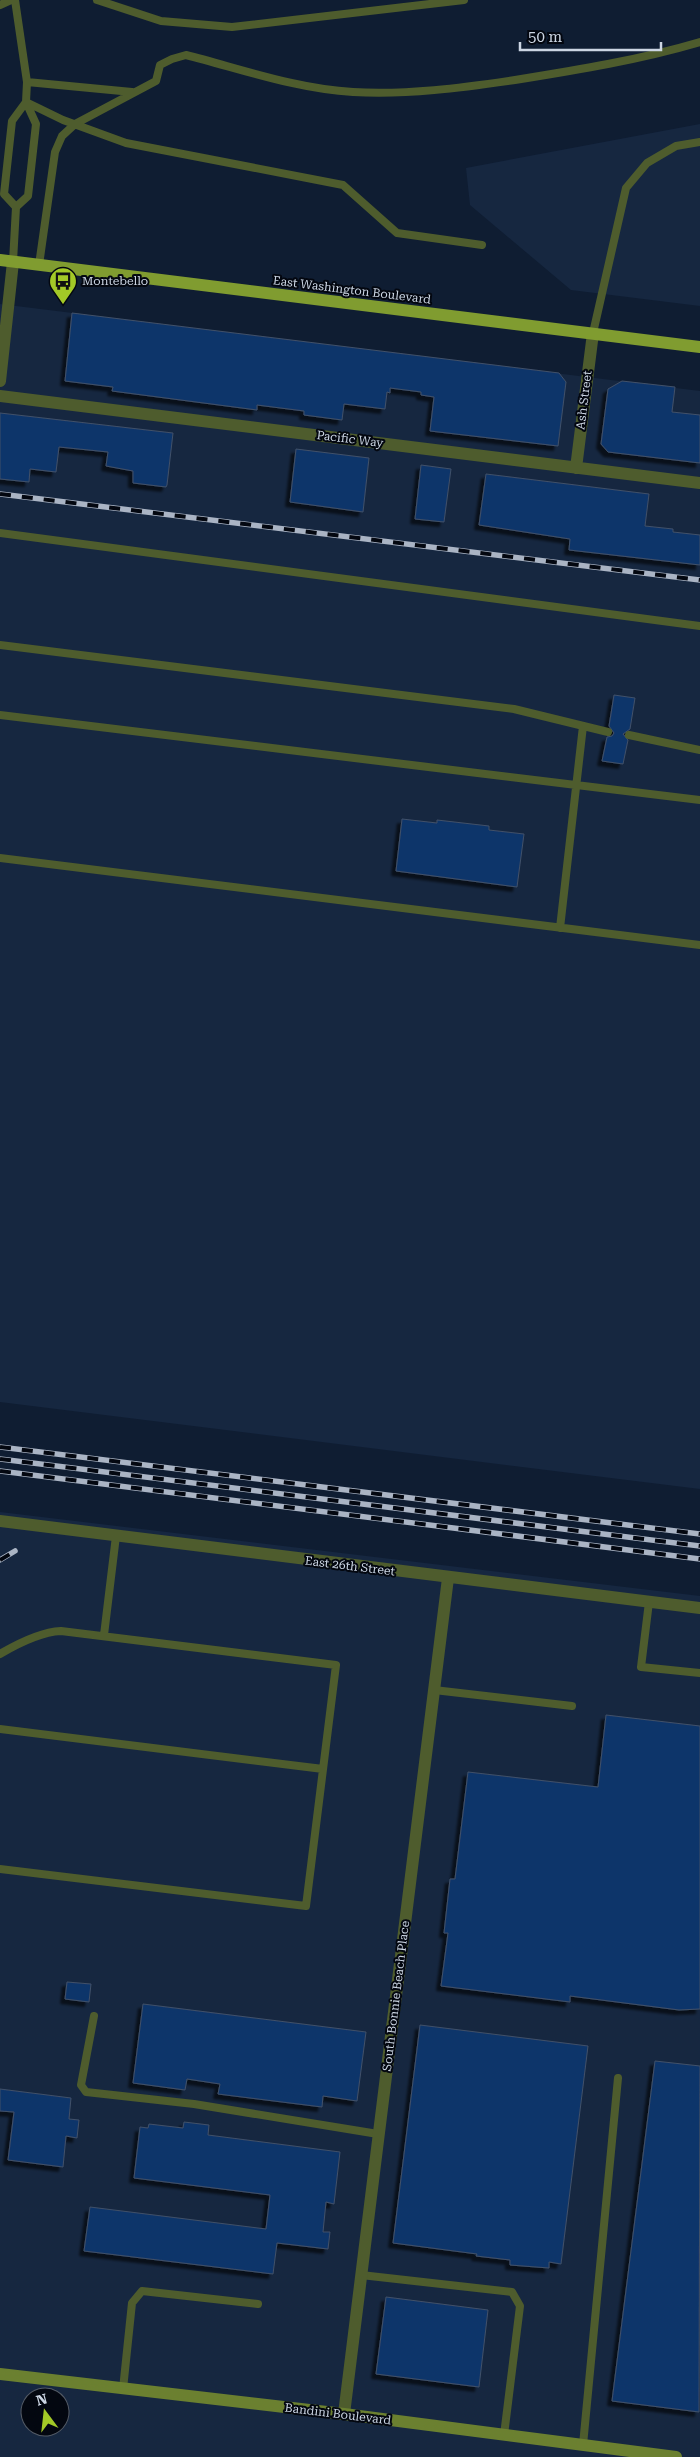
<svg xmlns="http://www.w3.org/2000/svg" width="700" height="2457" viewBox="0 0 700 2457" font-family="'Roboto Serif',serif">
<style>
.built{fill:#162740;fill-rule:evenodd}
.building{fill:#11356a;stroke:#415169;filter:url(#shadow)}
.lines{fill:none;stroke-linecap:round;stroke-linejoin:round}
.service{stroke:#4e5c2d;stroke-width:8}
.minor{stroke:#4e5c2d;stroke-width:12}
.tertiary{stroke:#4e5c2d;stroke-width:12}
.secondary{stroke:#6b8030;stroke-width:12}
.primary{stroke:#809c30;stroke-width:12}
.rail-casing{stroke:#aab4c4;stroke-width:5.5}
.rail{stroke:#030710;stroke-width:4;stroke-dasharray:11;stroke-linecap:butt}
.labels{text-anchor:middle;stroke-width:4;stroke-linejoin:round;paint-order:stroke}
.poi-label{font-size:12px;fill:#ccd6e4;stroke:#030710;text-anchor:start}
.street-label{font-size:12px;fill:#ccd6e4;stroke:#030710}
</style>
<defs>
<filter id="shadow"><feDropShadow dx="-4.5" dy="4.5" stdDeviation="1" flood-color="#0009"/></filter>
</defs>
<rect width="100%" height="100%" fill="#0f1d32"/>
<!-- built -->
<path class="built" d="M700 124V306L571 290 470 205 466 168Z
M0 304 700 391V1489L0 1402Z
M0 1512 700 1596V2457H0ZM30 2397H60V2427H30Z"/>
<!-- building -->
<path class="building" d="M72 313 559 373 566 382 558 446 430 431 434 397 421 395V392L390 388V393L387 392 385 409 344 404 342 420 304 415V411L257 405V410L112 391 113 387 65 381Z
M622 381 675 387 672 412 700 415V463L608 452 601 444 608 389Z
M0 413 173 433 167 485 166 487 133 483V471L106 466 108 452 59 447 56 472 30 469 29 482 0 479Z
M296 449 369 458 363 512 290 502Z
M421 465 451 469 444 522 415 519Z
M486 474 649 494 645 526 673 529V532L700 535V565L569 550 570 539 479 525Z
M614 695 635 698 630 729 623 734 628 740 623 764 602 761 607 737 612 736 614 733 609 726Z
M402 819 437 823V820L489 826V830L524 834 517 887 396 871Z
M606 1715 700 1726V2009L679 2010 570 1996V2002L441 1986 448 1933H444L450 1879H455L468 1772 598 1787Z
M67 1982 91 1984 89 2002 65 1999Z
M143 2004 366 2032 357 2101 323 2096 322 2107 218 2094 220 2084 187 2079 185 2090 133 2083Z
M420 2025 588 2046 561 2264 549 2262V2268L510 2265V2260L476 2256 477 2254 393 2243Z
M655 2061 700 2066 699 2412 612 2401Z
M0 2089 71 2098 69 2119 79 2120 77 2138 66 2136 63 2167 8 2160 14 2112 0 2111Z
M184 2122 209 2125 208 2135 340 2152 334 2204 326 2202 323 2232H330L328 2249 277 2243 273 2274 84 2251 90 2207 266 2229 270 2195 134 2178 140 2127 148 2128 149 2124 183 2128Z
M386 2297 488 2310 479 2387 376 2374Z"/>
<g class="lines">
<!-- service -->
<path class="service" d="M97 0 161 21 232 27 464 0
M0 5 11 0
M27 82 132 92
M26 102 63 120 126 143 343 185 397 233 482 245
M16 207 4 194 12 121 26 102
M13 262 16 207 28 196 36 124 26 102 27 82 15 0
M39 265 55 152 62 136 75 124 156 81 160 65 172 59 186 55C241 69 297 89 353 92 407 95 461 88 515 80 577 70 639 60 700 42
M593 333 626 188 647 163 676 146 700 142
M0 533 700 626
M0 645 514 709 608 732
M0 715 700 800
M629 735 700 750
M0 858 700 945
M560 928 583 726
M649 1602 641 1667 700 1673
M104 1635 116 1536
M0 1654C17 1644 41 1632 61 1631L336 1665 306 1906 0 1869
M434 1690 572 1706
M0 1729 323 1769
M94 2016 81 2085 86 2092 194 2104 378 2134
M361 2275 512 2292 520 2306 504 2435
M123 2389 132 2303 142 2291 258 2304
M583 2445 618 2078"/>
<!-- minor -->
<path class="minor" d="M0 381 13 262
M0 396 700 483
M576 468 593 333"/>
<!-- tertiary -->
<path class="tertiary" d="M0 1521 700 1608
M344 2414 448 1578"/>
<!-- secondary -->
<path class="secondary" d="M0 2374 344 2414 676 2457"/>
<!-- primary -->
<path class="primary" d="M0 260 700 347"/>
<!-- rail casing -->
<g class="rail-casing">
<path id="rail" d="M0 494 700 580
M0 1447 700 1534
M0 1459 700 1546
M0 1471 700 1559
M0 1560 15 1551"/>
</g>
<!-- rail -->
<use href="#rail" class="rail"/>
</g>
<!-- icons -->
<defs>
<g id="bus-pin" transform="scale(1.4375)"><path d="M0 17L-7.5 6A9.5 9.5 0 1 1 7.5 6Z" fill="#a3c927" stroke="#030710"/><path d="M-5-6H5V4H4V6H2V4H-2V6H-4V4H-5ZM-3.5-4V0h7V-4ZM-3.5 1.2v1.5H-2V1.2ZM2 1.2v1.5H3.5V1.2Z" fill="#111"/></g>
</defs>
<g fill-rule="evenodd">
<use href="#bus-pin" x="63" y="281"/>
</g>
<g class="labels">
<!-- poi labels -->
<g class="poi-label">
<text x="82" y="285">Montebello</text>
</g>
<!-- street labels -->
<g class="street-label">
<text transform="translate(352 290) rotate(7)" y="4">East Washington Boulevard</text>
<text transform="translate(584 400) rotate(-83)" y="4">Ash Street</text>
<text transform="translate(350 439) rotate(7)" y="4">Pacific Way</text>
<text transform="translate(350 1566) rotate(7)" y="4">East 26th Street</text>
<text transform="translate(396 1996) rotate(-83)" y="4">South Bonnie Beach Place</text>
<text transform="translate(338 2414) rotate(7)" y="4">Bandini Boulevard</text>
</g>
</g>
<!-- north arrow -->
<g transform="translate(45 2412) rotate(345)"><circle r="24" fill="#030710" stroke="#535a65"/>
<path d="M0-4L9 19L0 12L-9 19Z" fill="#a3c927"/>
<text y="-8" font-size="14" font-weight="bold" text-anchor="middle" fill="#ccd6e4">N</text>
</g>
<!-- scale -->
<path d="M520 42v8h141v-8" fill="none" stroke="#ccd6e4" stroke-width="2.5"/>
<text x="528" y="42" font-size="15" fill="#ccd6e4" stroke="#030710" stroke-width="4" paint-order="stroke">50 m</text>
</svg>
